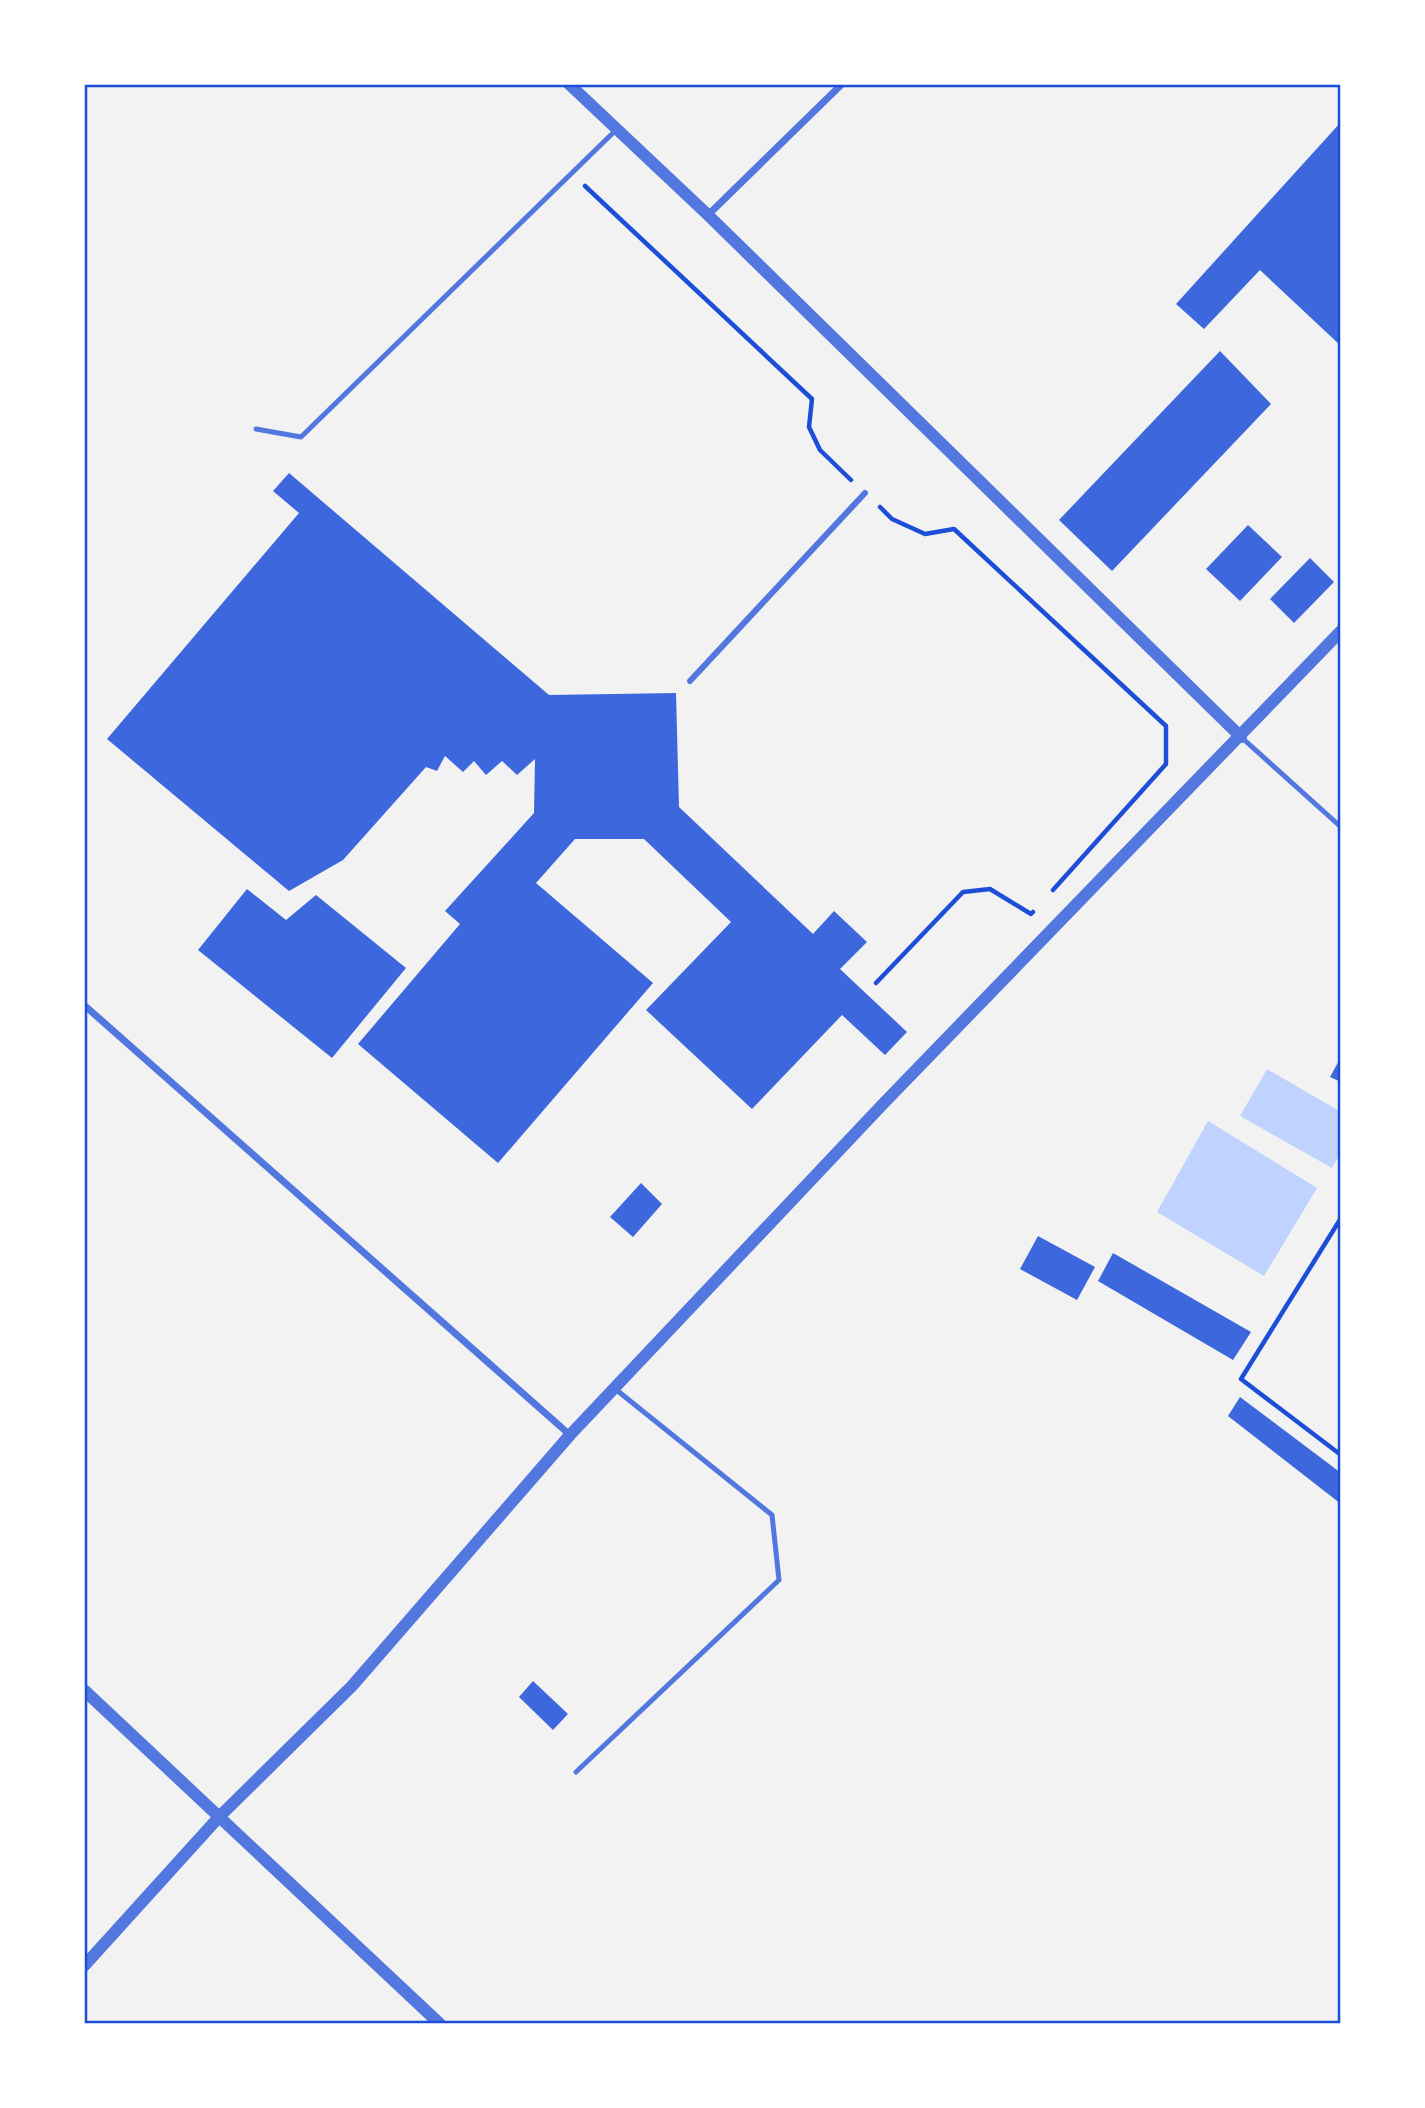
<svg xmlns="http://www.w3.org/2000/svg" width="1425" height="2108" viewBox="0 0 1425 2108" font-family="'Playfair Display',serif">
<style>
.water{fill:#bfd3fe}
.building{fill:#3d67dc}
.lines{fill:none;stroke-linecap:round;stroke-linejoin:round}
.path{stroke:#1d4ed8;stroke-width:4.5}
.service{stroke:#5277de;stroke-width:5}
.pedestrian{stroke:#5277de;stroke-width:6}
.minor{stroke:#5277de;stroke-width:7}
.tertiary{stroke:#5277de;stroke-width:12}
.neatline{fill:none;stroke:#1d4ed8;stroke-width:2.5}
</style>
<rect width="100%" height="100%" fill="#f2f2f2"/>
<!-- water -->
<path class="water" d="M1267 1069 1341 1112V1152L1332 1168 1240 1116Z
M1208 1121 1317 1188 1264 1276 1157 1212Z"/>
<!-- building -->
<path class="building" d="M1341 122V346L1260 270 1204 329 1176 304Z
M1220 351 1271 404 1112 571 1059 520Z
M289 473 549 695 676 693 679 807 813 934 834 911 867 942 840 969 907 1032 885 1055 842 1015 752 1109 646 1010 731 922 644 839H575L536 883 653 983 498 1163 358 1044 460 924 445 911 534 813 535 759 517 775 502 761 486 775 474 761 463 772 445 756 437 771 426 767 343 860 289 891 107 739 299 513 273 491Z
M1248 525 1282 557 1240 601 1206 569Z
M1310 558 1334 582 1294 623 1270 599Z
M247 889 286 920 316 895 406 968 332 1058 198 950Z
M1341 1057V1082L1330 1077Z
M641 1183 662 1204 633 1237 610 1217Z
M1038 1236 1095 1267 1077 1300 1020 1269Z
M1113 1253 1251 1332 1233 1360 1098 1281Z
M1240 1397 1341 1473V1504L1228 1416Z
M533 1681 568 1714 553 1730 519 1697Z"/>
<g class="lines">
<!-- path -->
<path class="path" d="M585 186 812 399 809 427 820 450 851 480
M880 507 892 519 925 534 954 529 1166 726V764L1053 890
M876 983 963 892 990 889 1031 914 1033 912
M1341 1218 1241 1379 1341 1455"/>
<!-- service -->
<path class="service" d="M256 429 301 437 617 129
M1241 737 1341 827
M576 1772 779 1580 772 1515 614 1388"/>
<!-- pedestrian -->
<path class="pedestrian" d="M690 681 865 493"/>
<!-- minor -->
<path class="minor" d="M708 215 842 84
M84 1005 570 1435"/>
<!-- tertiary -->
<path class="tertiary" d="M569 84 708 215 1241 737
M84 1690 440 2024
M84 1966 219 1817 352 1686 570 1435 882 1105 1341 631"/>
</g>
<!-- border -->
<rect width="1425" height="2108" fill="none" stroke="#ffffff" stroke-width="172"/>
<rect x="86" y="86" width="1253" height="1936" class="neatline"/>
</svg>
